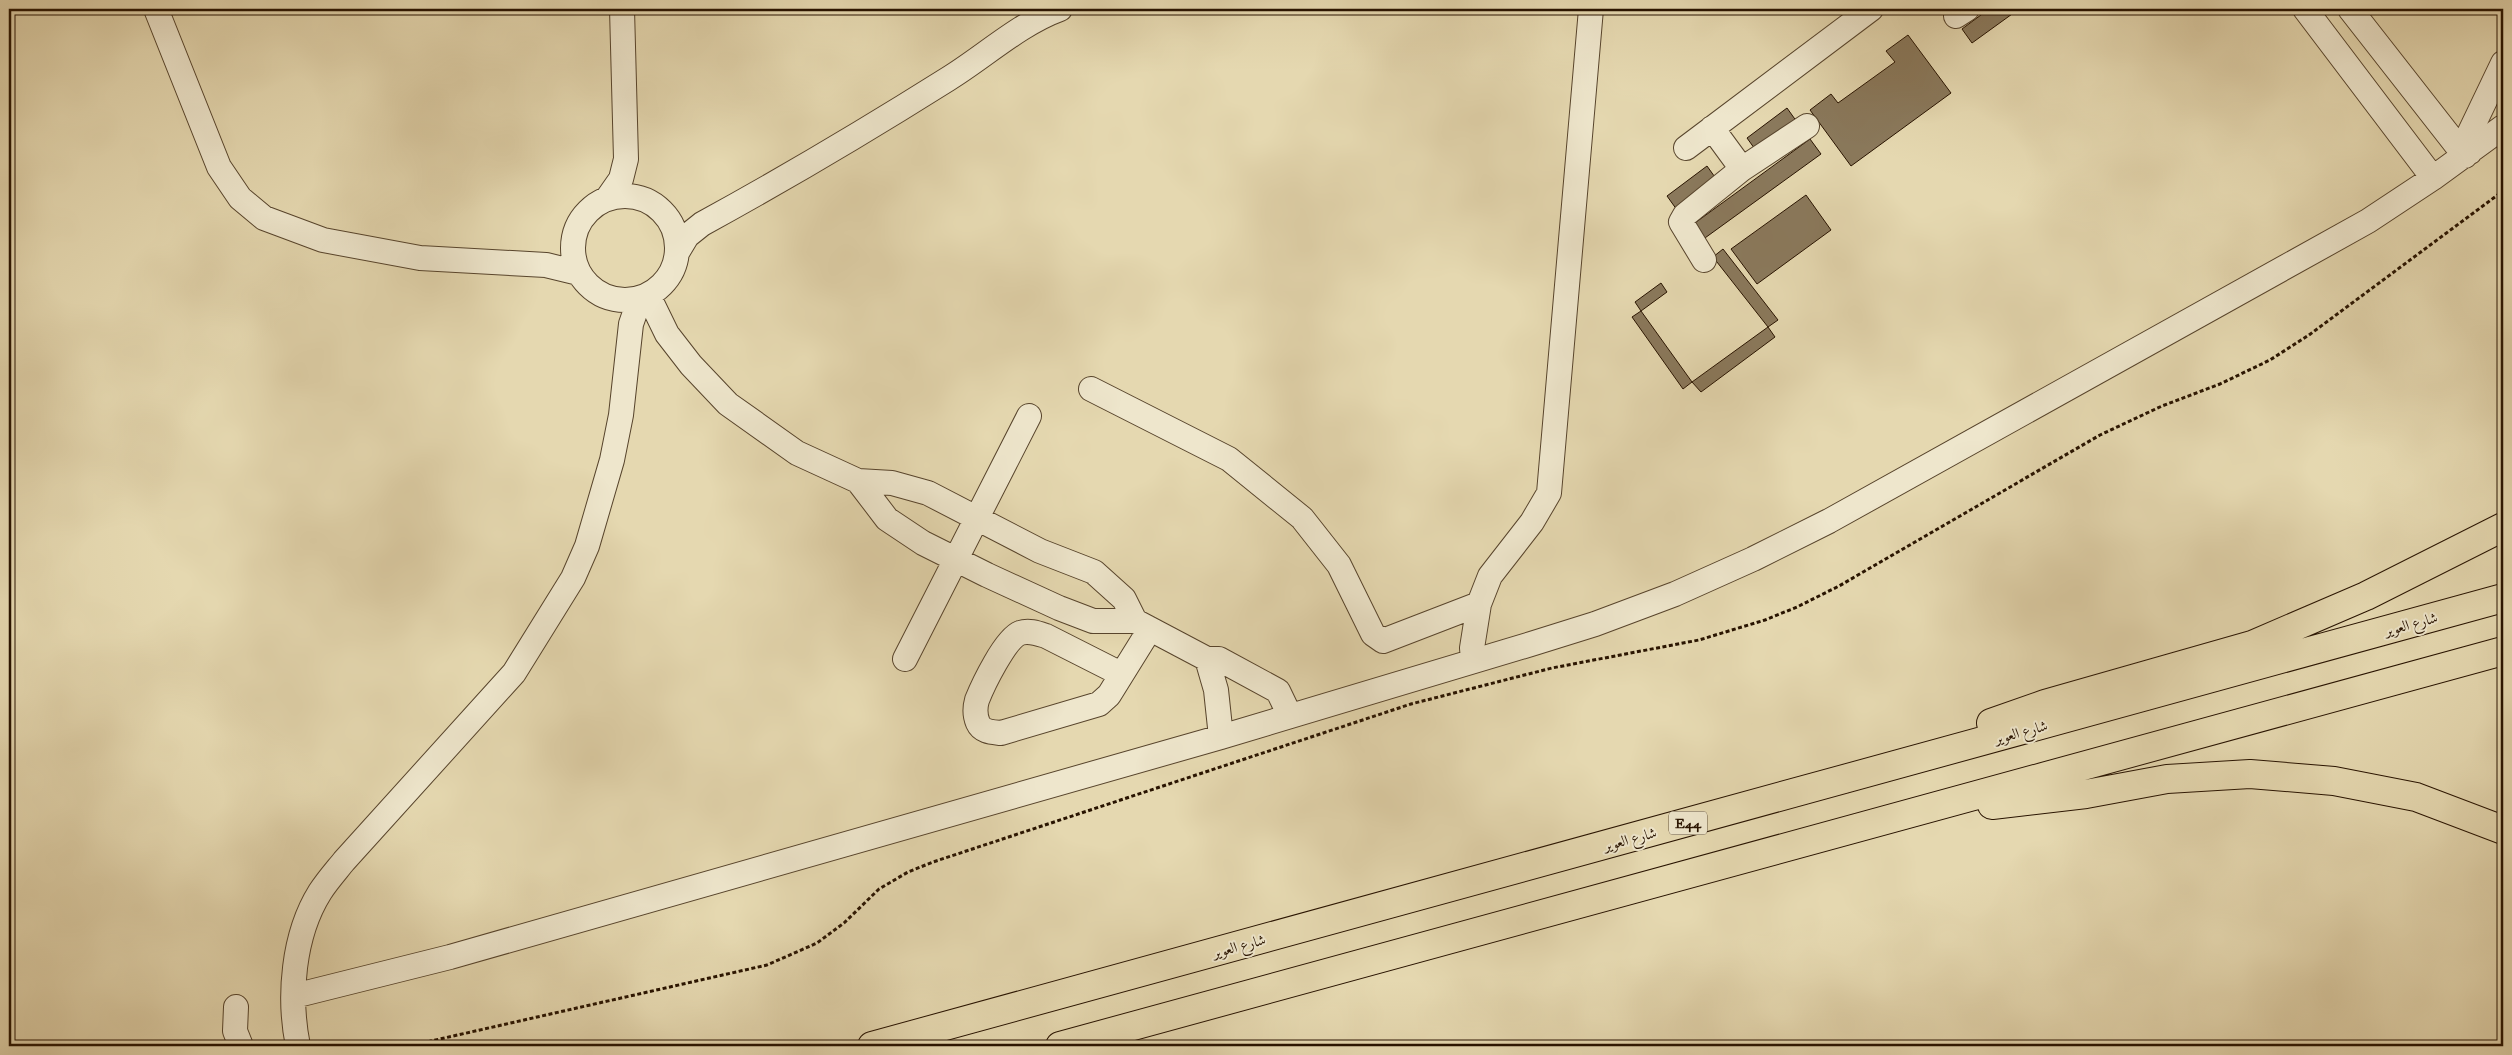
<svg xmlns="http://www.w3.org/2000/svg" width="2512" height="1055" viewBox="0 0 2512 1055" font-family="'IM FELL DW Pica',Amiri,serif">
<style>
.building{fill:#8a795c;stroke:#281300}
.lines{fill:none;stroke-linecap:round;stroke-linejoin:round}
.minor-casing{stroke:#57442c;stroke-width:26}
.highway-casing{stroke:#281300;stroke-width:30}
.path{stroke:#281300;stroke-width:3;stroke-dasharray:4 2.5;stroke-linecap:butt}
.minor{stroke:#eee6cc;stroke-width:24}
.highway{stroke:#e5d8b0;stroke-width:28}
.labels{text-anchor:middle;stroke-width:4;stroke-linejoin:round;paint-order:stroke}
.shield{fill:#eee6cc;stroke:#63523d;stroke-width:1}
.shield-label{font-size:14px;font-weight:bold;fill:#281300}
.street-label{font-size:15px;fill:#281300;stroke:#eee6cc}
</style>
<rect width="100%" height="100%" fill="#e5d8b0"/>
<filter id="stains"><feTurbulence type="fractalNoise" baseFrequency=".004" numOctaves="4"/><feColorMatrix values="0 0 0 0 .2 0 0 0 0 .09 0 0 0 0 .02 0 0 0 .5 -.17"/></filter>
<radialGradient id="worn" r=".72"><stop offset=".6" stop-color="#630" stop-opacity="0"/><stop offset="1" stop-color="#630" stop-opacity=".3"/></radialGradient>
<!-- building -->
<path class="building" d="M1989 9H2019L1972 43 1962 29Z
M1908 35 1951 93 1851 166 1810 110 1831 94 1838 103 1895 62 1886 51Z
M1787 108 1797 122 1757 152 1747 138Z
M1810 139 1821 154 1698 243 1688 228Z
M1707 166 1717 180 1677 210 1667 196Z
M1806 195 1831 230 1757 284 1731 249Z
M1723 249 1778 320 1768 327 1713 257Z
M1661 283 1667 292 1641 311 1635 302Z
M1641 311 1692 382 1683 389 1632 317Z
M1768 327 1775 337 1701 392 1692 382Z"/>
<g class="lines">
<!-- minor casing -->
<g class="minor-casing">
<path id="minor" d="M156 9 219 167 240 198 264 218 323 240 420 258 546 265 579 273
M2305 9 2433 178
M2350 9 2465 156
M1956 16 1967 9
M1712 128 1742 169
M1686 148 1871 9
M2470 152 2469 134 2503 63
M573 248a52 52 0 1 1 104 0a52 52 0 1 1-104 0Z
M607 199 621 179 626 159 622 9
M678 251 687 236 702 224C786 178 867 130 948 79 984 57 1019 24 1060 9
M1704 260 1681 222 1685 215 1742 169 1807 126
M648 295 667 334 691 365 728 404 797 453 858 481 892 483 928 493 1040 551 1094 572 1124 599 1135 621H1093L1059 608 987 575 923 543 887 519 858 481
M1091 389 1229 459 1302 518 1339 565 1373 634 1383 641 1479 604
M1137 622 1207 659H1219L1278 691 1290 716
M905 659 1029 416
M1207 659 1216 690 1221 737
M1473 660 1472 648 1479 604 1490 576 1532 522 1549 493 1591 9
M1121 674 1046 636C1037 633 1029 630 1020 633 1005 639 983 685 977 700 975 707 975 716 978 723 982 732 992 732 1001 733L1099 704 1109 695 1150 629
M294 996 450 957 1221 737 1531 644 1595 624 1675 594 1753 559 1829 521 2368 221 2433 178 2503 127
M236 1007 235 1031 241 1046
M298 1046C288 997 293 935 320 892 327 881 336 871 344 861L514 673 573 578 587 546 612 460 621 415 631 324 640 298"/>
</g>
<!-- highway casing -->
<g class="highway-casing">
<path id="highway" d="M1991 723 2045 704 2252 645 2366 596 2503 527
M1992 805 2086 794 2167 779 2250 774 2334 781 2416 797 2503 830
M872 1046 2503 598
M1060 1046 2503 651"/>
</g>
<!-- path -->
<path class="path" d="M409 1046 767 965 817 943 844 923 879 889 908 872 933 862 1411 704 1552 668 1699 640 1765 620 1797 607 1839 586 2100 435 2162 406 2220 384 2270 360 2309 335 2503 191"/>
<!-- minor -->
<use href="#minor" class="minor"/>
<!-- highway -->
<use href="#highway" class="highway"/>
</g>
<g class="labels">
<!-- shield labels -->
<rect class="shield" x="1669" y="811.5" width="38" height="23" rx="4"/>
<g class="shield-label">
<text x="1688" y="828">E44</text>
</g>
<!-- street labels -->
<g class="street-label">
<text transform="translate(2411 624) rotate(-15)" y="5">شارع العوير</text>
<text transform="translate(2021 732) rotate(-15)" y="5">شارع العوير</text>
<text transform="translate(1630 839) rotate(-15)" y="5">شارع العوير</text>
<text transform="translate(1239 946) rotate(-15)" y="5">شارع العوير</text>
</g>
</g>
<!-- margin -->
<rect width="2512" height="1055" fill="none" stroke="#e5d8b0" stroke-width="30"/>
<rect x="10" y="10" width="2492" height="1035" fill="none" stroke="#281300" stroke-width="2.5"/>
<rect x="15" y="15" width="2482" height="1025" fill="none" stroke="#281300"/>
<rect width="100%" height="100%" filter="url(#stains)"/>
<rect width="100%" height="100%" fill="url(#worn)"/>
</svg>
